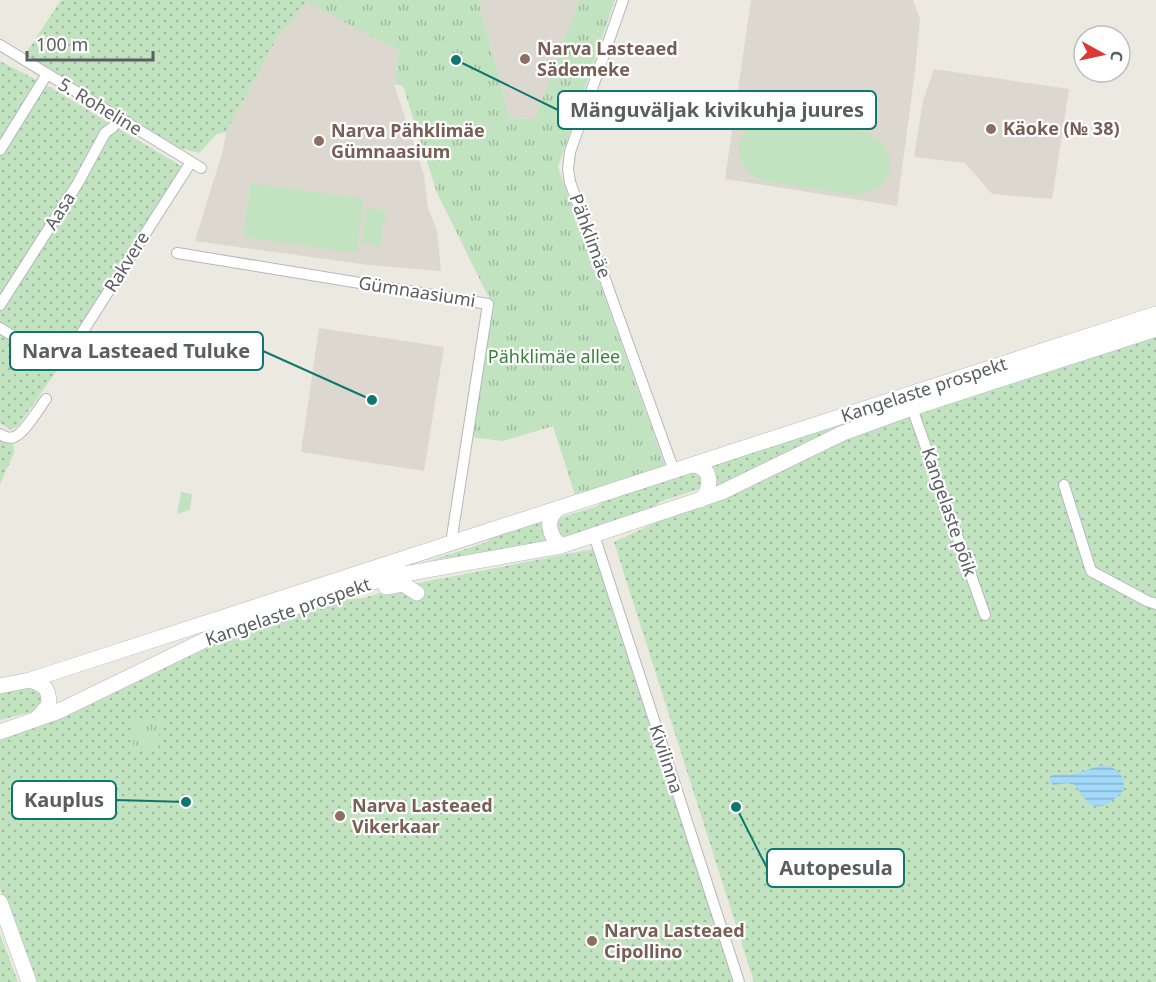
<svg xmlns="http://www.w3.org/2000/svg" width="1156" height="982" viewBox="0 0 1156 982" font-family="'Noto Sans',sans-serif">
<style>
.education{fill:#dcd8cf}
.grass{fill:url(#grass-dots)}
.park{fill:url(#park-tufts)}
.pitch{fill:#c1e3bf}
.water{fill:url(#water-rules)}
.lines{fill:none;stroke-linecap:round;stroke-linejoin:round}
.street-casing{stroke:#b4b7bb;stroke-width:12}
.secondary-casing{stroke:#b3b7bb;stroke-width:16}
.street{stroke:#fff;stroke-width:10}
.secondary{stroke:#fff;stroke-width:15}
.education-dot{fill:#8d6e63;stroke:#fff;stroke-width:2}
.labels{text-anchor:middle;stroke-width:4.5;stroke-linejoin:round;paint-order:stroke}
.education-label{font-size:18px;font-weight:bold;fill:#785e54;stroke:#fff;text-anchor:start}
.street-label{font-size:18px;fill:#5a5e61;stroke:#fff}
.park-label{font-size:18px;fill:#3a8139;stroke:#fff}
.leader{fill:none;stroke:#0f766e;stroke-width:2}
.callout-dot{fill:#0f766e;stroke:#fff;stroke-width:2}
.callout{fill:#fff;stroke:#0f766e;stroke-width:2}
.callout-label{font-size:20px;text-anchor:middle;font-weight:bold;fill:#5a5e61}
</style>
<defs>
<pattern id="grass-dots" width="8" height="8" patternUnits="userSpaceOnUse" patternTransform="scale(1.5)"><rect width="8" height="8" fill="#c1e3bf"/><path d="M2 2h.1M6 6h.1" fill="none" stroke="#a0bb9f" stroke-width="1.8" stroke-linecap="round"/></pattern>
<pattern id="park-tufts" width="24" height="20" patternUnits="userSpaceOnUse" patternTransform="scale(1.5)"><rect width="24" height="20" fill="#c1e3bf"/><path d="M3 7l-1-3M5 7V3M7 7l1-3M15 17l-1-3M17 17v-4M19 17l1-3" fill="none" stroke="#a0bb9f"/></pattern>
<pattern id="water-rules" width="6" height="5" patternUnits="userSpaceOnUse" patternTransform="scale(1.5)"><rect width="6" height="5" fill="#a3dafa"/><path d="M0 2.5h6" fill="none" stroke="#88b4ce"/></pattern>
</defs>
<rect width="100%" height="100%" fill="#ece9e1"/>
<!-- education -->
<path class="education" d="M478 0H579L535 119 510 118Z
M751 0H913L920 19 915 71 897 206 725 179Z
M307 1 399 51 394 84 424 175 428 208 437 231 441 271 369 265 195 241 223 150 226 132 277 38Z
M934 69 1069 89 1052 199 992 194 965 163 914 157 923 101Z
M319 328 444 347 424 471 301 452Z"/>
<!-- grass -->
<path class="grass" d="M61 0H308L277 38 226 132 217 134 199 153 179 148 25 55Z
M0 61 48 86 186 169 71 350 18 426 11 430 0 423Z
M1156 333V982H754L614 542 873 422Z
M842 422 844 425 716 488 717 477 712 464Z
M0 431 13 438 14 453 0 484Z
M693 471 701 473 704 486 699 489 662 501 646 512 566 537 559 535 556 522 562 517 595 507 611 497Z
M543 518 544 535 547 543 429 561 484 543 506 531Z
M598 548 734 982H31L0 888V740L196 644 333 601 364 598 398 587Z
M32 686 41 690 42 705 35 711 0 720V694Z
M0 934 18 982H0Z"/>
<!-- park -->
<path class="park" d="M308 0H478L510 118 535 119 579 0H615L558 167 666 468 576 498 553 426 503 441 471 437 491 302 437 193 403 86 394 84 399 51 307 2Z
M134 718H161L158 748 133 751Z"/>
<!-- pitch -->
<path class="pitch" d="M767 117 866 132C904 149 894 194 853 195L760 180C729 164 734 126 767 117Z
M251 183 364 199 356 253 243 237Z
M367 208 386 211 380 246 362 243Z
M181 492 192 494 190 510 177 514Z"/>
<!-- water -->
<path class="water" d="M1103 765C1117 767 1125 775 1124 790 1110 804 1096 816 1082 795 1079 791 1077 786 1072 784 1068 782 1059 784 1053 785L1050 780V776C1059 773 1066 776 1074 774 1084 772 1093 767 1103 765Z"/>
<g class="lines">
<!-- street casing -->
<g class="street-casing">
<path id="street" d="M623 0 570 152 568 169 570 182 674 471
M0 45 201 168
M0 150 47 74
M177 253 488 304 451 543
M0 305 78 183 105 133 113 127 118 118
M0 328 60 365
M66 363 71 350 191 162
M912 408 985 615
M0 434C4 437 9 439 14 437 24 434 39 408 46 399
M1064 485 1091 571 1147 601 1156 604
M594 535 739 982"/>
</g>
<!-- secondary casing -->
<g class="secondary-casing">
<path id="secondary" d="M692 465C713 466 712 488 701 500
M559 508C544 519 549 536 561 546
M386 587 403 584 417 593
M30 680C46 686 49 688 49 705L36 719
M0 686 30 680 1156 314
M0 732 57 712 205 640 229 630 333 594 393 576 561 546 722 492 843 433 912 408 1156 329
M0 902 29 982"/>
</g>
<!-- street -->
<use href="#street" class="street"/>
<!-- secondary -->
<use href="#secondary" class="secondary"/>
</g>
<!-- markers -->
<g class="education-dot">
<circle cx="525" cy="59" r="6"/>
<circle cx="991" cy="129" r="6"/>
<circle cx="319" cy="141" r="6"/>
<circle cx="340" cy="816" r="6"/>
<circle cx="592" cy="941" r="6"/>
</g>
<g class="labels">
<!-- education labels -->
<g class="education-label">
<text x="537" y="55">Narva Lasteaed<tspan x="537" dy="21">Sädemeke</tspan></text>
<text x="1003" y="135">Käoke (№ 38)</text>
<text x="331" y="137">Narva Pähklimäe<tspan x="331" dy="21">Gümnaasium</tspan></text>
<text x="352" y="812">Narva Lasteaed<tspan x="352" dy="21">Vikerkaar</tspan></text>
<text x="604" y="937">Narva Lasteaed<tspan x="604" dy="21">Cipollino</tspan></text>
</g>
<!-- street labels -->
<g class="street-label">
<text transform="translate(100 107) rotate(31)" y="6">5. Roheline</text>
<text transform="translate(60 211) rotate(-58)" y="6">Aasa</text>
<text transform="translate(590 236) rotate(70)" y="6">Pähklimäe</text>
<text transform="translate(127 262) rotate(-58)" y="6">Rakvere</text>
<text transform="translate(417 292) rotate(9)" y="6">Gümnaasiumi</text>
<text transform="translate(924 390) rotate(-18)" y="6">Kangelaste prospekt</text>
<text transform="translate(949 512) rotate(71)" y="6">Kangelaste põik</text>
<text transform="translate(288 612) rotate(-19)" y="6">Kangelaste prospekt</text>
<text transform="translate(666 759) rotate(72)" y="6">Kivilinna</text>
</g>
<!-- park labels -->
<g class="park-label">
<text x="554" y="363">Pähklimäe allee</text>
</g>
</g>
<!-- callouts -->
<path class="leader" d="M456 60L558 110M372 400L263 351M186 802L116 800M736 807L767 868"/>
<g class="callout-dot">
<circle cx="456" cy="60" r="6"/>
<circle cx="372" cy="400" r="6"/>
<circle cx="186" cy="802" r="6"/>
<circle cx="736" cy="807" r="6"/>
</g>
<g class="callout">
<rect x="558" y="91" width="318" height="38" rx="6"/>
<rect x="10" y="332" width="253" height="38" rx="6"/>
<rect x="12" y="781" width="104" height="38" rx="6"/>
<rect x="767" y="849" width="137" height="38" rx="6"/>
</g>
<g class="callout-label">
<text x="717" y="117">Mänguväljak kivikuhja juures</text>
<text x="136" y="358">Narva Lasteaed Tuluke</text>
<text x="64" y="807">Kauplus</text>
<text x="836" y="875">Autopesula</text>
</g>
<!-- north arrow -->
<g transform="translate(1102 54) rotate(98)"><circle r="28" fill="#ffffff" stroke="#bdbfc0" stroke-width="1.5"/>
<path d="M0-4.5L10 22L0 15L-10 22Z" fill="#df3734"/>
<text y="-9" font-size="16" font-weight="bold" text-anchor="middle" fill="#5a5e61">С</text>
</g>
<!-- scale -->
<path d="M27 51v9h126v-9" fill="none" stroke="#5a5e61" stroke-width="3"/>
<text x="36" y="51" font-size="18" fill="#5a5e61" stroke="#ffffff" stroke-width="4.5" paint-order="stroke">100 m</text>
</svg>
